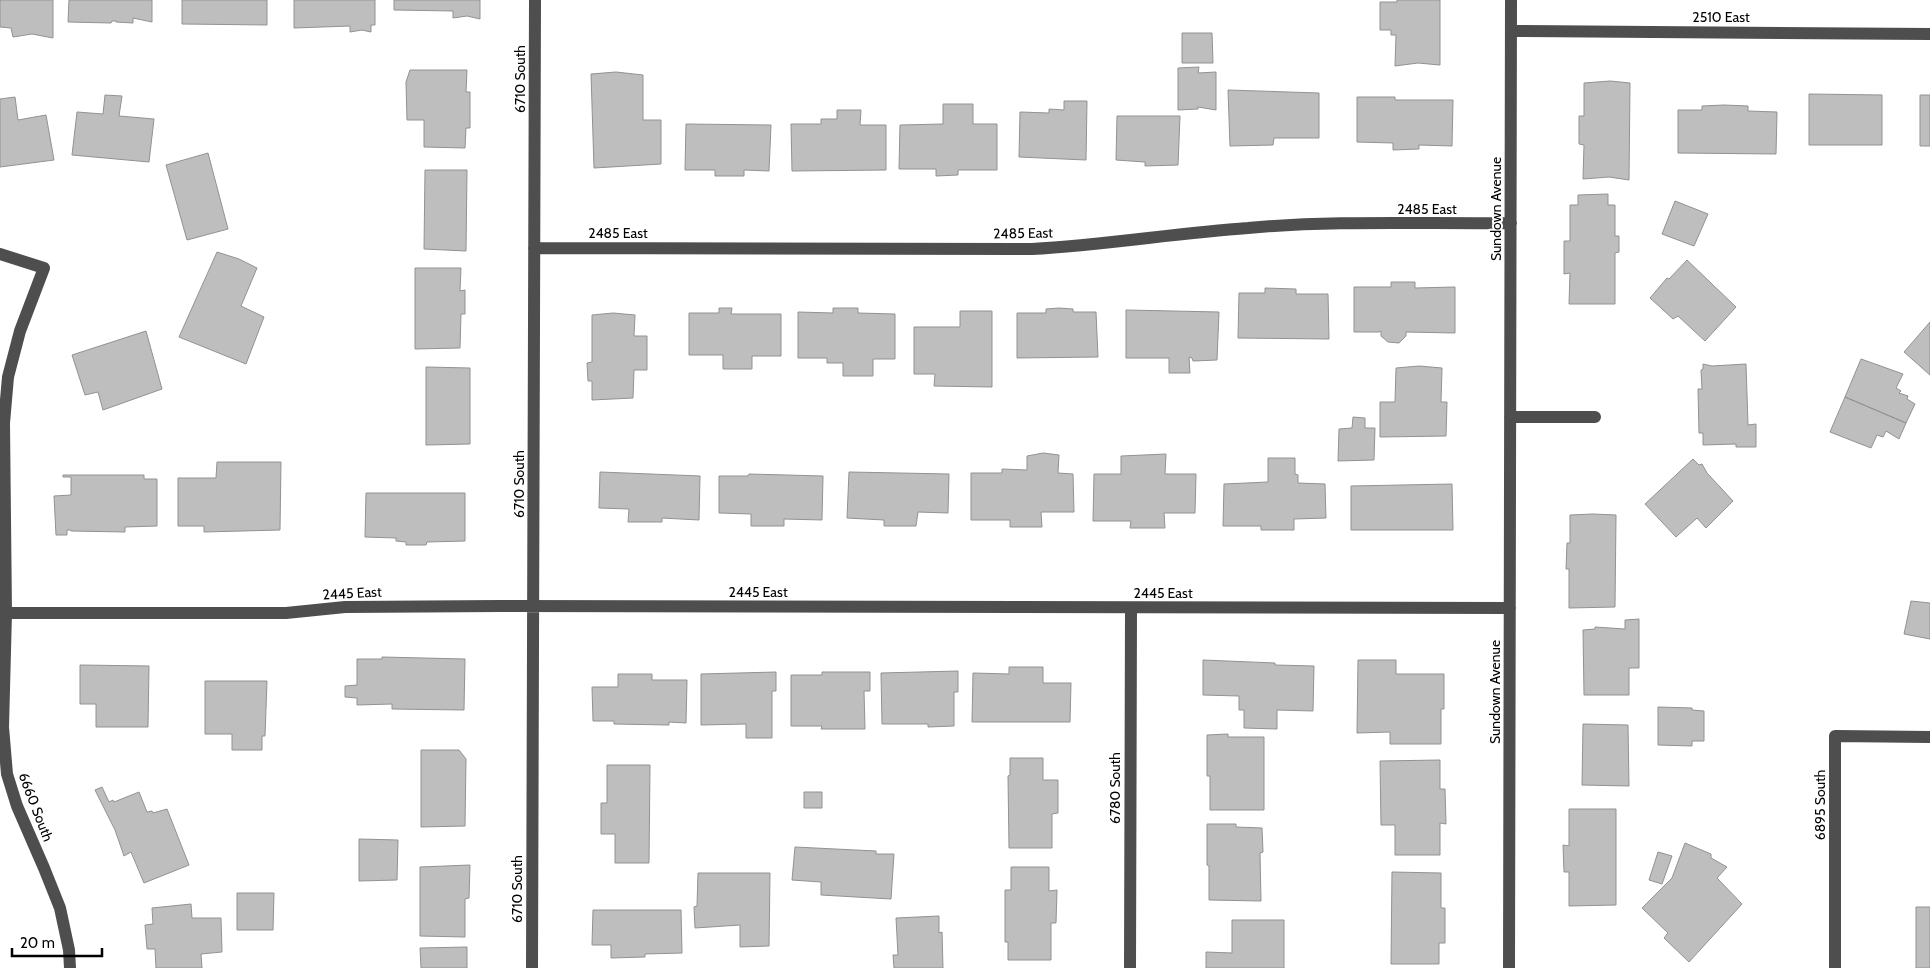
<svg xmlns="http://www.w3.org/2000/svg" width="1930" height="968" viewBox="0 0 1930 968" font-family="Cabin,sans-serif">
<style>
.building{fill:#bebebe;stroke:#929292}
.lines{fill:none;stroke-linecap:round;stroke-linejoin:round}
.minor{stroke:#4e4e4e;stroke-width:12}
.labels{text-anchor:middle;stroke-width:4;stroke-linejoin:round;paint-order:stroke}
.street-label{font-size:14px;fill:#000;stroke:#fff}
</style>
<rect width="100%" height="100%" fill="#fff"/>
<!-- building -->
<path class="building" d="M0 0H53V38L32 34 13 37 11 28 0 27Z
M69 0H152V22L133 18V23L116 22V21H112L111 23 68 22Z
M182 0H267V25L182 24Z
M294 0H375V25H371V32L362 30 350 32V26L294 28Z
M394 0H480V19L467 16 453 18V11L394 10Z
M1397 0H1440V65L1418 63 1395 66 1396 35H1391V30H1380V2H1397Z
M1182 33H1212L1213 63H1182Z
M1199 67 1198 73 1216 72V110L1198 107V109L1178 110V68Z
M410 70H467L466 92H470V128H466L465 148 424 147V120H407L406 82Z
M616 72 643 75V120H661V164L594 168 591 74Z
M1610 81 1630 83 1629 180 1609 177 1583 179 1584 145 1579 144V116H1584V83Z
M1228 90 1319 93V138H1274L1273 145 1230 146Z
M1809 94 1882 95V145H1809Z
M105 95 122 96 119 116 154 119 149 162 72 155 77 112 103 114Z
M1920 95H1930V146H1920Z
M15 97 18 120 46 115 54 160 0 167V99Z
M1357 97H1395V100H1453L1452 146 1419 145V149L1393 150V143L1357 142Z
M1064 101H1087L1086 160 1019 157 1020 112 1049 113V109L1064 110Z
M943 104H973V124H997V170H958V175L936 176V169H899L900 125 943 124Z
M1724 105 1748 106V111L1777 112 1776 154 1678 153V110H1702V106Z
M837 110H861L860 125H886V170L792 171 791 124H821V119H837Z
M1117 116H1180L1178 165 1145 166V162L1116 160Z
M686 124 771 125 769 171 744 170V176H715V170H685Z
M208 153 228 229 187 240 166 165Z
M425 170H467L466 251 424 249Z
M1608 194V205H1615V236H1619V252L1615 253V304H1569L1570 273 1564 274V241H1570V205H1578V195Z
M1675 201 1708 214 1694 246 1662 234Z
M217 252 239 259 257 268 241 306 264 317 246 364 179 337Z
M1687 260 1736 307 1705 341 1678 316 1673 319 1650 298 1667 278 1669 279Z
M415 268H461L460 291 465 290V314H461L460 348 415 349Z
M1391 282H1415V288L1455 287V333L1406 332V336L1399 343 1388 342 1381 336V331L1379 332H1354V287H1391Z
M1265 288 1296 289V294H1328L1329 339 1238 338 1239 293H1265Z
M719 308H732L731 314H781V356H752V369H723V355H689V313H719Z
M833 308H858V313L895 314V359H873V376H843V363H827V358H798V312L833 313Z
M1059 308 1073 309V312H1096L1098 357 1017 358V313H1046V309Z
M1126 310 1219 312 1217 360 1193 361 1192 358 1189 357 1190 373H1169V358H1126Z
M960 311H992V387L934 386 935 374H914V327H960Z
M613 313 635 315 634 336H647V370H634L633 398 592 400V381H588L587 363 592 362V315Z
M1930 322V375L1904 352Z
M146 331 162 389 103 410 98 392 85 395 72 355Z
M1861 359 1903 374 1896 388 1901 391 1899 393 1908 396 1907 399 1915 404 1906 423 1845 397Z
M1703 364 1712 366 1746 364 1748 425 1756 424V447H1736V444L1703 445V433H1699L1698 389H1702L1701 370 1703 369Z
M1419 366 1442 368 1441 402H1447L1446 436 1380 437V402H1395L1396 368Z
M426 367 470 368V444L426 445Z
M1845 397 1906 423 1899 439 1886 431 1883 437 1877 435 1871 448 1830 432Z
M1353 417 1365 418V428H1375L1374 460 1338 461 1339 429 1352 428Z
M1043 453 1059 455 1058 473 1073 474 1074 512H1041L1042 527H1010V520H971V473H1002V469L1027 470V456Z
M1166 454 1165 474H1196L1195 513H1164L1165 528H1130L1131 521H1093L1094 474H1121V456Z
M1268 458H1295V474L1298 475V483L1325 484 1326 518 1294 519V530H1261V526H1223L1224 484 1268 482Z
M1693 459 1699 465 1702 464 1707 473 1733 501 1706 528 1697 518 1676 537 1645 504Z
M217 462H281L280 530 204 532V526H178V478H216Z
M600 472 700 476 699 520 662 518V522H628L629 509 599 508Z
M849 472 949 474 948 513 918 512 916 526H884V520L847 518Z
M749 474 823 476 822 520 784 519V526H751V514L719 513V476H748Z
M63 475H144V479H157V526L125 527V532L71 531V530H67V535H56L54 496 71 495V477H63Z
M1452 484 1453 530H1351V486Z
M366 493H465V541L427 542 426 545H406V542L396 541V538L365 537Z
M1593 514 1616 515 1615 607 1569 608V569H1566L1567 543H1570V515Z
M1911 601 1930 603V639L1904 634Z
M1639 619V668H1629V695H1584L1583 630 1595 629V627L1625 629V620Z
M382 657 465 659 464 710 392 709V704L357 705V698L345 697V686L357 685V659H382Z
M1203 660 1275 663V665L1314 666 1313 711 1277 710V729L1244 728V710H1239V696L1203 695Z
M1358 660H1396V674H1444V709H1441V744H1390V732L1357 733Z
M80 665 149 666 148 727H96V704H80Z
M1009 667H1043V683H1071L1070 722H972L973 673 1009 674Z
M958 671V692H954V726L928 727V724H882L881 673Z
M776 672V691H772V738H746V724L701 725V674Z
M822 672H870V691H864L865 729H821L822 726H791V675H822Z
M618 674H652V680H687L686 723 669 722V725L614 724V721H593L592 687H618Z
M205 681H267L265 736H262V750H232V734H205Z
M1658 707 1692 708V710L1704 711V741H1692V746L1658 745Z
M1583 724 1628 725 1629 786 1582 785Z
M1228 734V737H1264V810H1210V776H1207V735Z
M421 750H459L466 759 465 826 421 827Z
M1010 758H1043V780H1058V813L1052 814V848H1009L1008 776 1010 775Z
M1440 760V789H1445L1446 824 1440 823V855H1395V825H1381L1380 761Z
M607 765H650L649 863H615V834H601V803H607Z
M102 787 109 802 113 800 114 802 139 792 147 812 152 811 153 813 167 809 189 865 144 883 131 852 124 856 115 830 95 790Z
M804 792H822V808H804Z
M1569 809H1616V905L1569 906V872H1564L1563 845 1569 846Z
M1207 824H1236V827L1262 828 1263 852 1260 853 1261 901 1209 900V866L1207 865Z
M359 839 398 840 397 880 359 881Z
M1685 843 1711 854V858L1727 867 1717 878 1742 904 1689 962 1664 938 1668 933 1642 908 1672 878Z
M795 847 876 851V854H894L891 899 821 895V882L792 880Z
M1658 852 1672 856 1662 884 1649 880Z
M470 865 469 898 465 899V937L420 936V867Z
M1011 867H1049V891L1057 890 1056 923H1051V960H1008V942H1005V890H1011Z
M1392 872 1441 873V908H1445V943H1439V964H1391Z
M698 873H770L769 946 740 947V925L695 928 694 907 697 906Z
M237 893H274L273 930H237Z
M191 904 192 918H221L222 952 201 954 202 968H156L155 949H147L145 925 153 924 152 908Z
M1916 907H1930V968H1916Z
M593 910H681L682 953 645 954V957L611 958V945H592Z
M939 916V933L942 932 943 968H894L893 955H898L896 918Z
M1232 920H1284V968H1206V952L1232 953Z
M467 947V968H421L420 948Z"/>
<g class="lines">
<!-- minor -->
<path class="minor" d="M1511 31 1930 34
M534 248 1032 249C1105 245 1176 233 1248 228 1335 220 1423 224 1511 223
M0 254 44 268 20 331 8 377 4 423 6 613 3 727 7 774 17 806 44 868 60 908 69 950 70 968
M1510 417H1595
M6 613H286L345 607 501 606 1510 608
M532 968 535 0
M1130 968 1131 608
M1509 968 1511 0
M1835 968V736L1930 737"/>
</g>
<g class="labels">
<!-- street labels -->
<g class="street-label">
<text x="1721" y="22">2510 East</text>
<text transform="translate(520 79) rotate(-90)" y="5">6710 South</text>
<text x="1427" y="214">2485 East</text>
<text transform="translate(1496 209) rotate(-90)" y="5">Sundown Avenue</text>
<text x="618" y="238">2485 East</text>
<text transform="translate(1023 233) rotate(-1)" y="5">2485 East</text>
<text transform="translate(519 484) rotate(-90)" y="5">6710 South</text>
<text x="758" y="597">2445 East</text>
<text transform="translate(352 593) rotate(-3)" y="5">2445 East</text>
<text x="1163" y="598">2445 East</text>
<text transform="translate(1495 692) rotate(-90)" y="5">Sundown Avenue</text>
<text transform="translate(1115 788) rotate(-90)" y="5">6780 South</text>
<text transform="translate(1820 805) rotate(-90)" y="5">6895 South</text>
<text transform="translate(36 807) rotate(69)" y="5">6660 South</text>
<text transform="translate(517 889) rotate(-90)" y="5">6710 South</text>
</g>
</g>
<!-- scale -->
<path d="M12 948v8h90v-8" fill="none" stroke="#000000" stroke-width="2.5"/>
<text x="20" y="948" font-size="15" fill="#000000" stroke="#ffffff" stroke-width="4" paint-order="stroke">20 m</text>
</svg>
